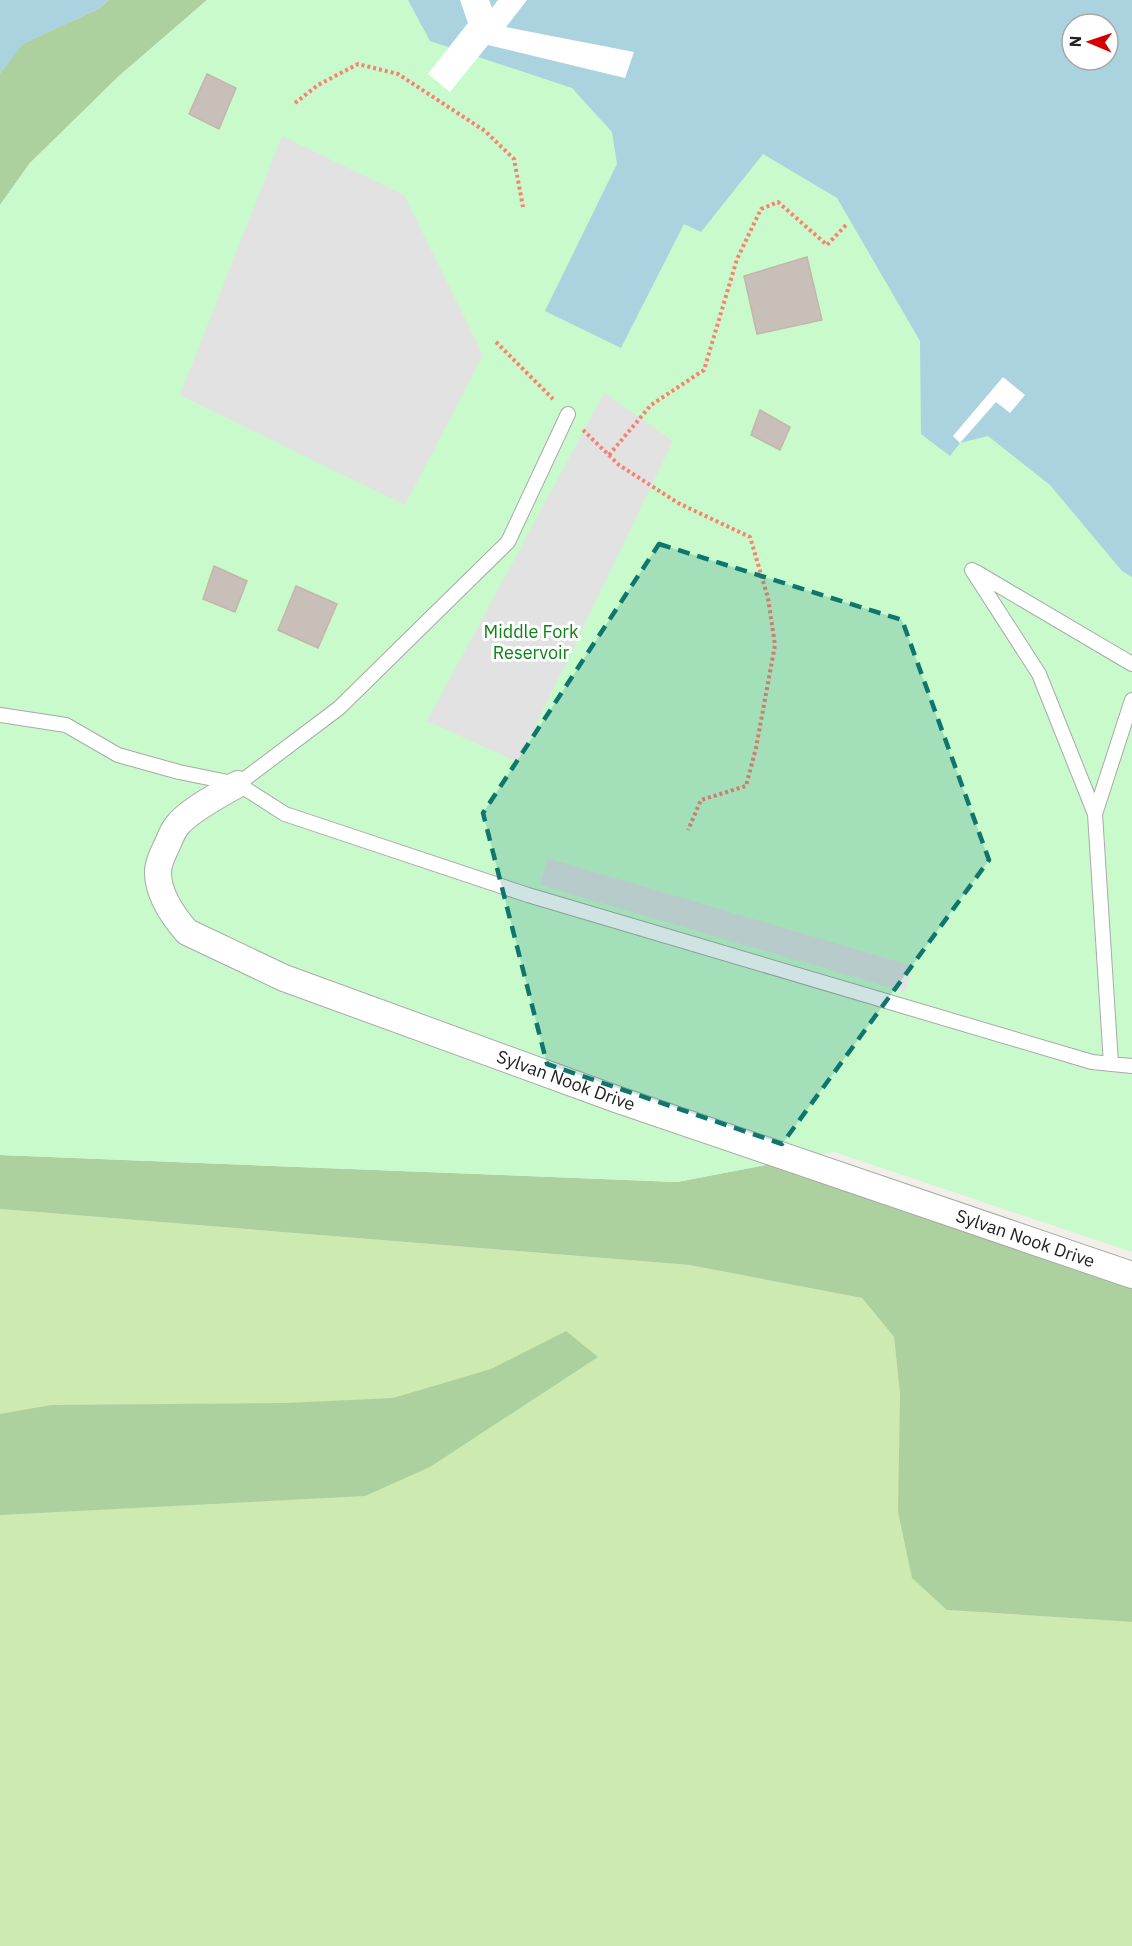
<svg xmlns="http://www.w3.org/2000/svg" width="1132" height="1946" viewBox="0 0 1132 1946" font-family="'IBM Plex Sans',sans-serif">
<style>
.grass{fill:#cdebb0}
.forest{fill:#add19e}
.park{fill:#c8facc}
.parking{fill:#e2e2e2}
.water{fill:#aad3df;fill-rule:evenodd}
.pier{fill:#fff}
.building{fill:#c7bfb8;stroke:#c4b6ab;stroke-width:1.5}
.lines{fill:none;stroke-linecap:round;stroke-linejoin:round}
.service-casing{stroke:#a9a9a9;stroke-width:16}
.minor-casing{stroke:#a9a9a9;stroke-width:28}
.path{stroke:#fa8072;stroke-width:4;stroke-dasharray:3 3;stroke-linecap:butt}
.service{stroke:#fff;stroke-width:14}
.minor{stroke:#fff;stroke-width:26}
.marked{fill:#0f766e;fill-opacity:0.2;stroke:#0f766e;stroke-width:4.5;stroke-dasharray:12 8;stroke-linejoin:round}
.labels{text-anchor:middle;stroke-width:6;stroke-linejoin:round;paint-order:stroke}
.park-label{font-size:18px;fill:#0c8416;stroke:#fff}
.street-label{font-size:18px;fill:#222;stroke:#fff}
</style>
<rect width="100%" height="100%" fill="#f2efe9"/>
<!-- grass -->
<path class="grass" d="M0 1209 689 1265 862 1298 894 1337 900 1395 947 1610 1132 1622V1946H0Z"/>
<!-- forest -->
<path class="forest" d="M108 0H207L119 76 30 163 0 205V73L22 44 100 8Z
M0 1155 677 1182 771 1164 1132 1287V1622L947 1610 912 1578 898 1512 900 1395 894 1337 862 1298 689 1265 0 1209Z
M566 1331 598 1357 430 1467 365 1496 0 1515V1414L51 1405 285 1403 393 1398 491 1369Z"/>
<!-- park -->
<path class="park" d="M207 0H800L1132 554V1252L834 1152 677 1182 0 1155V205L30 163 119 76Z"/>
<!-- parking -->
<path class="parking" d="M282 136 404 195 483 355 405 505 180 395Z
M604 393 673 441 518 762 427 721Z
M547 858 913 966 905 992 540 885Z"/>
<!-- water -->
<path class="water" d="M0 0H108L100 8 23 44 0 73Z
M408 0H1132V577L1122 571 1050 485 988 436 960 443 950 456 921 434 920 341 837 198 763 154 701 232 684 224 621 348 545 311 617 164 612 132 572 88 430 41ZM1072 24H1108V60H1072Z"/>
<!-- pier -->
<path class="pier" d="M460 0H489L492 8 498 0H527L506 27 634 52 625 78 488 45 450 92 428 74 468 23Z
M1003 377 1025 395 1010 413 996 402 960 443 953 436Z"/>
<!-- building -->
<path class="building" d="M207 74 236 88 219 129 189 114Z
M807 257 822 320 757 334 744 276Z
M760 410 790 427 780 450 751 435Z
M214 566 247 581 235 612 203 599Z
M296 586 337 604 318 648 278 630Z"/>
<g class="lines">
<!-- service casing -->
<g class="service-casing">
<path id="service" d="M972 570 1039 674 1095 814
M976 572 1132 664
M0 715 66 725 118 755 179 772 238 784 285 814 528 895 1092 1062 1132 1066
M238 784 339 708 508 542 568 414
M1111 1064 1095 814 1132 700"/>
</g>
<!-- minor casing -->
<g class="minor-casing">
<g id="minor">
<path id="s1" d="M238 784C221 794 187 811 176 827 173 831 170 838 168 843 164 852 159 860 158 870 157 893 173 916 187 932L284 978 616 1099 1132 1275"/>
</g>
</g>
<!-- path -->
<path class="path" d="M295 103 318 85 358 64 398 74 485 131 514 159 523 207
M496 342 553 399
M583 430 619 465 678 503 750 537 768 598 775 645 756 748 746 786 701 800 688 830
M609 455 651 405 704 370 737 259 761 209 778 202 827 245 846 225"/>
<!-- service -->
<use href="#service" class="service"/>
<!-- minor -->
<use href="#minor" class="minor"/>
</g>
<!-- marked area -->
<path class="marked" d="M659 544 902 620 989 860 782 1144 547 1064 483 813Z"/>
<g class="labels">
<!-- park labels -->
<g class="park-label">
<text x="531" y="638">Middle Fork<tspan x="531" dy="21">Reservoir</tspan></text>
</g>
<!-- street labels -->
<g class="street-label">
<text dy="6" stroke="none"><textPath href="#s1" startOffset="600">Sylvan Nook Drive</textPath></text>
<text dy="6" stroke="none"><textPath href="#s1" startOffset="1086">Sylvan Nook Drive</textPath></text>
</g>
</g>
<!-- north arrow -->
<g transform="translate(1090 42) rotate(272)"><circle r="28" fill="#ffffff" stroke="#a7a7a7" stroke-width="1.5"/>
<path d="M0-4.5L10 22L0 15L-10 22Z" fill="#d40000"/>
<text y="-9" font-size="16" font-weight="bold" text-anchor="middle" fill="#222222">N</text>
</g>
</svg>
